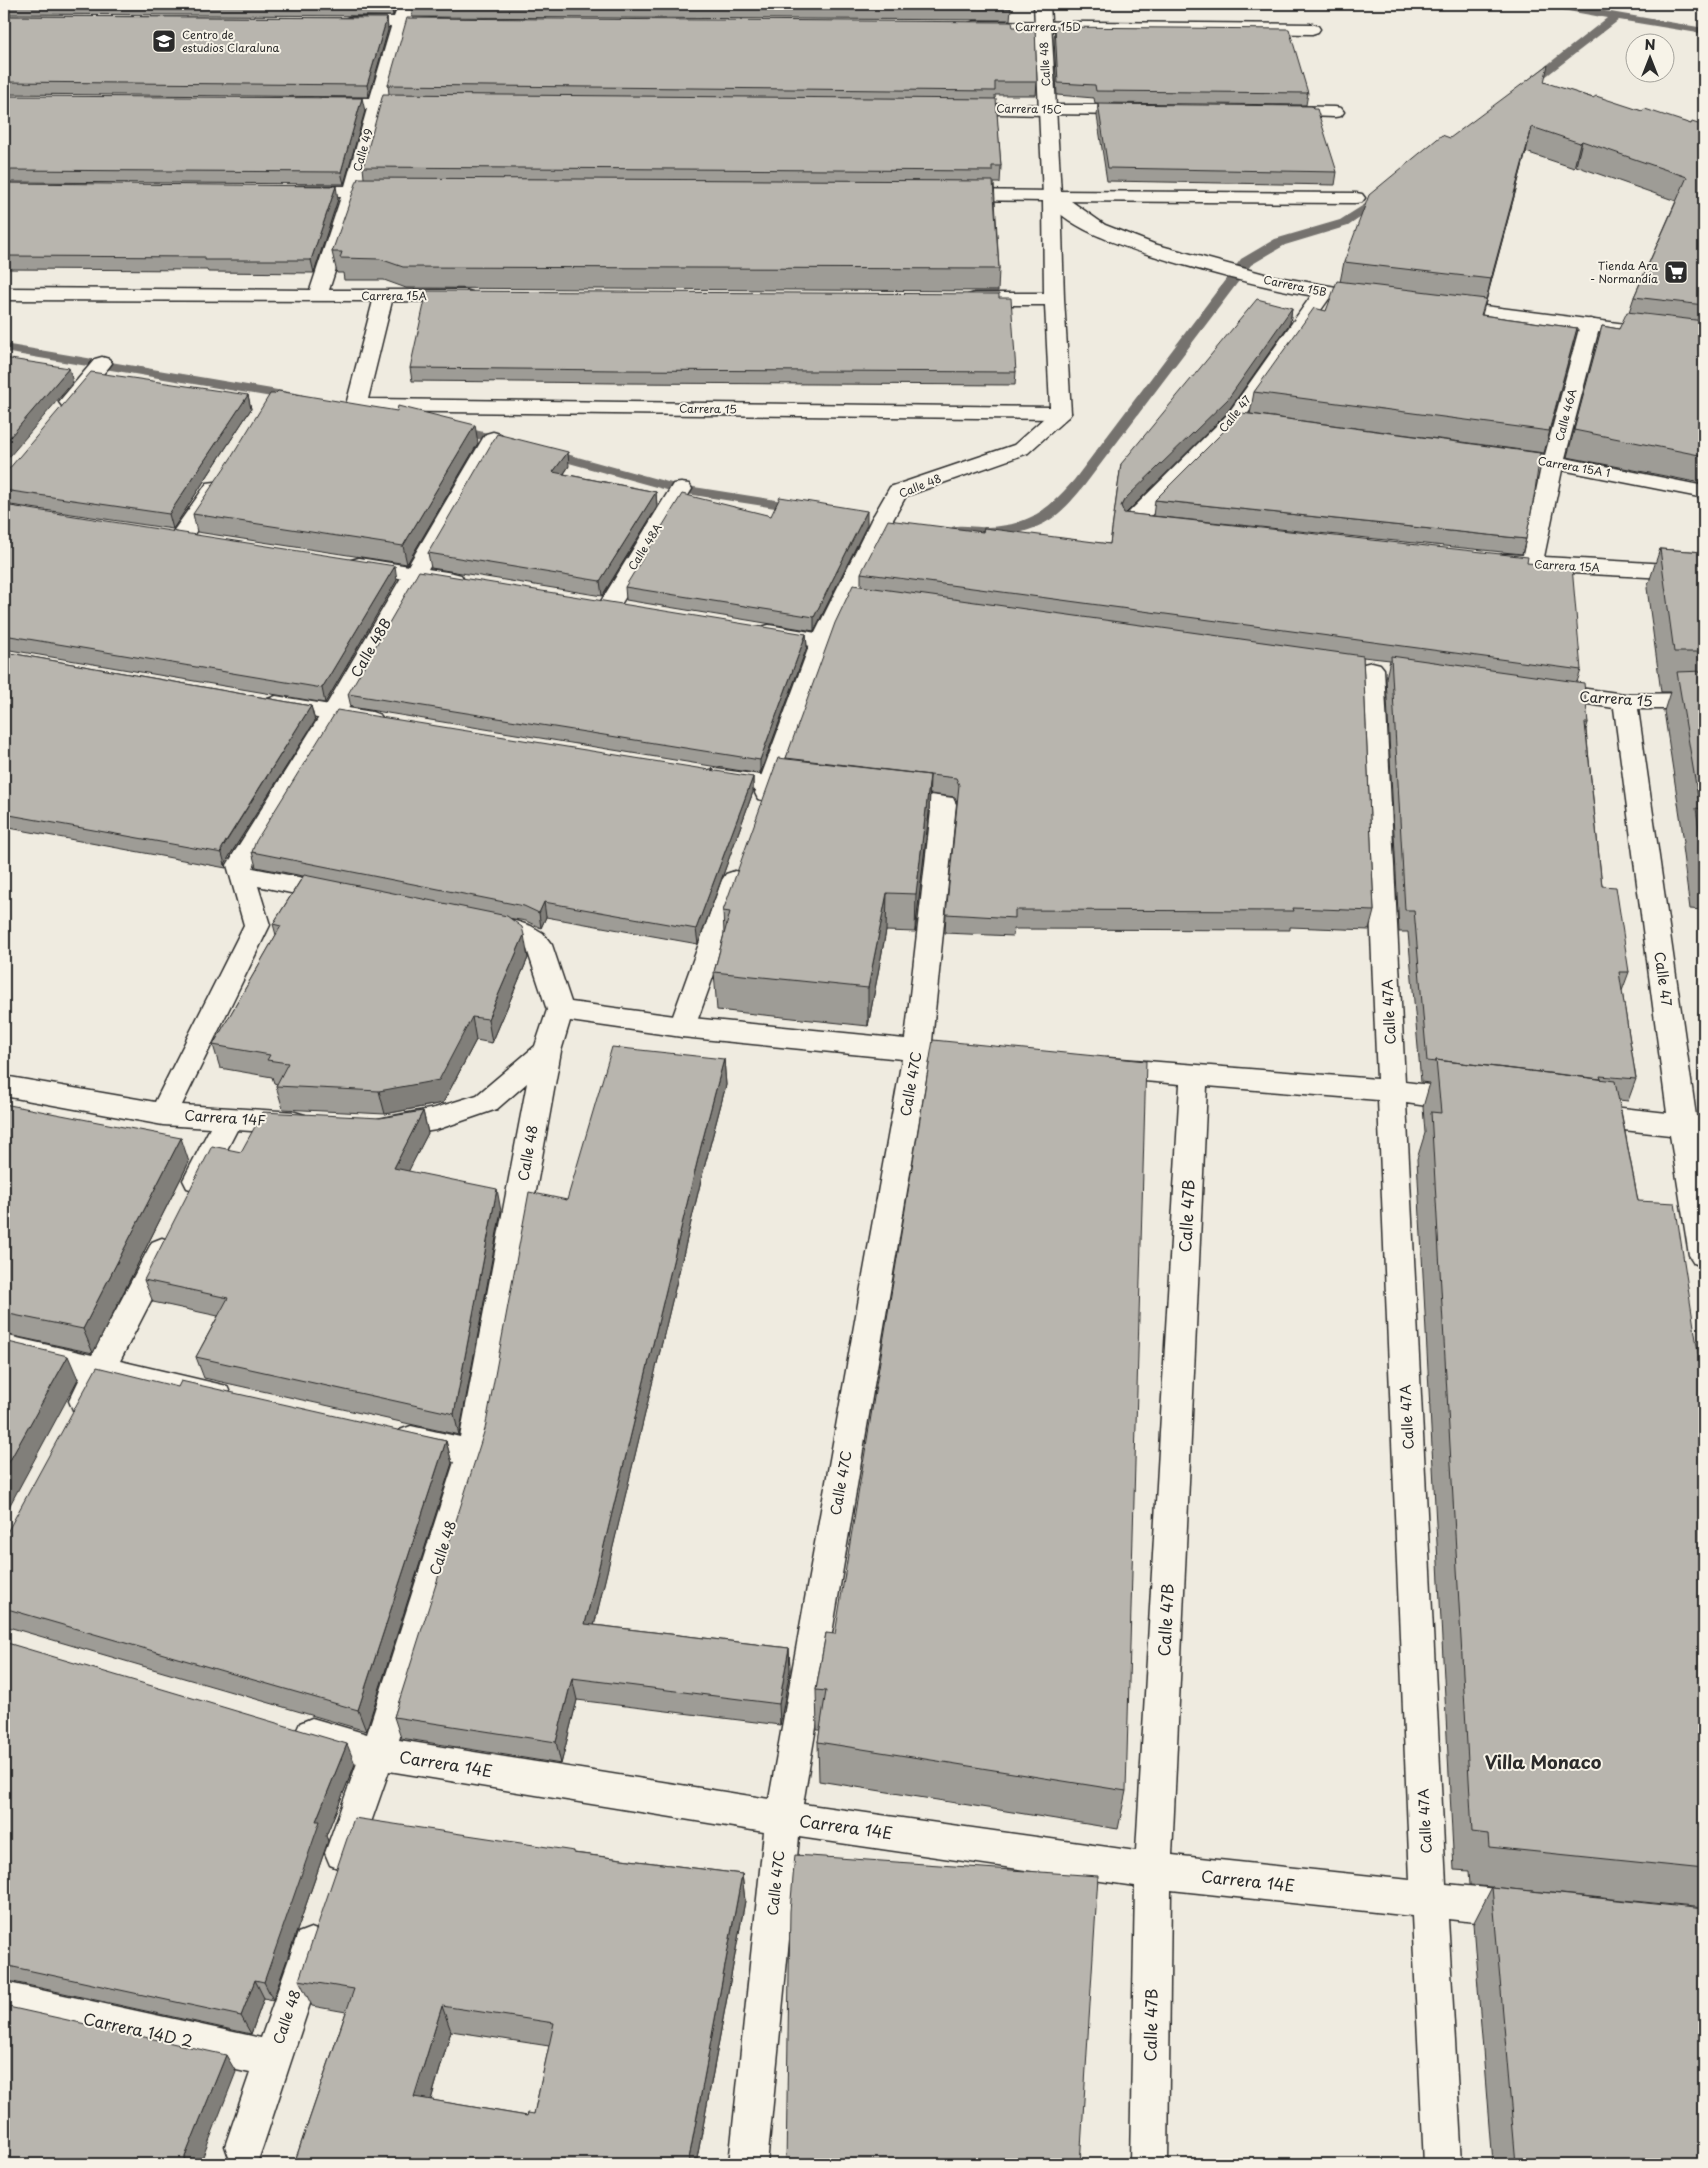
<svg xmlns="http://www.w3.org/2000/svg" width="1708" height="2168" viewBox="0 0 1708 2168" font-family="'Playpen Sans',sans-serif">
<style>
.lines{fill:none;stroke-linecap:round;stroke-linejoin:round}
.stream{fill:#74726e;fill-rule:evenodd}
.lane-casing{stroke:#2b2b2b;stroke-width:3}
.street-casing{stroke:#2b2b2b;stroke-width:3}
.secondary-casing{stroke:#2b2b2b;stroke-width:3}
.lane{fill:#f7f3e8;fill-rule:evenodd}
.street{fill:#f7f3e8;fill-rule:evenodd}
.secondary{fill:#f7f3e8;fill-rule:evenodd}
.wall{fill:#9e9c96;stroke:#2b2b2b;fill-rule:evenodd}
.shaded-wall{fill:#817f7a;stroke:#2b2b2b}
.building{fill:#b8b5ae;stroke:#2b2b2b;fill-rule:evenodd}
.labels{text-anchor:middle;stroke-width:4;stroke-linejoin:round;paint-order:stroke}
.far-street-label{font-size:11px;fill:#2b2b2b;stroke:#f7f3e8}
.far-poi-label{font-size:11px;fill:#2b2b2b;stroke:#f7f3e8;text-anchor:start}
.street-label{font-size:14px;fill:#2b2b2b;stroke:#f7f3e8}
.near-street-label{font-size:16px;fill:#2b2b2b;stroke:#f7f3e8}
.near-neighbourhood-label{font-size:18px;font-weight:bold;fill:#2b2b2b;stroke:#f7f3e8}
</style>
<rect width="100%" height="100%" fill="#efebe0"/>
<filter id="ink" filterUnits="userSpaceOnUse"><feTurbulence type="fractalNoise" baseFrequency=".02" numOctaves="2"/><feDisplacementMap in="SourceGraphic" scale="10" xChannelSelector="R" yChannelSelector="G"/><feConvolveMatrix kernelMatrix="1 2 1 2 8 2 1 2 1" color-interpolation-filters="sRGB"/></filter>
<g filter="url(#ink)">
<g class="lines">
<!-- stream -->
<path class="stream" d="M1541 4H1564L1704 28V34L1619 20 1532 87H1524L1522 85 1524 83 1607 18 1546 7Z
M1381 194 1387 198 1385 201 1348 226 1285 245 1251 265 1084 486C1075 497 1066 508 1054 517 1027 537 984 541 952 533L950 530 952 527C963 524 975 528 986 527 1028 526 1048 510 1074 480L1241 259 1275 239 1340 220Z
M4 344 301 394 308 398 301 402 4 352Z
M453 425 514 439 516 442 509 446 448 432 446 429 448 426Z
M545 448 675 484 801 504 806 505 808 508 806 511 801 512 674 492 540 455 538 452 540 449Z"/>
<!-- lane casing -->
<g class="lane-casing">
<path id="lane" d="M399 4H413L411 17 448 19 450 22 448 25 408 27 388 99 423 100 426 104 423 108 385 109 363 186 397 188 400 192 397 196 359 197 329 290H465L472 292 475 296 472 300 465 302 392 301 368 399 1050 407 1045 305H975L968 303 965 299 968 295 975 293H1044L1043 201 956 200 950 199 947 195 950 191 956 190 1052 191 1058 192 1061 196 1064 299 1071 413 1068 417 1061 419 356 411 349 409 346 405 373 301 4 300V288L310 290 341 197 299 196 293 195 290 191 293 187 299 186H345L367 109 325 108 319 107 316 103 319 99 325 98H370L391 27H350L344 25 342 22 344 19 350 17H394Z
M975 21 1312 24 1318 26 1320 29 1318 32 1312 34 969 29 967 26 969 23Z
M960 104 1047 105 1053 106 1056 110 1053 114 1047 115 954 113 951 109 954 105Z
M102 357 109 359 112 363 109 367 76 406 69 408 62 406 59 402 62 398 95 359Z
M493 432 500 434 503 438 345 714 254 862 245 865 236 862 232 856 321 714 483 438 486 434Z
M215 482 223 483 226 488 188 543 180 545 172 543 169 538 172 533 207 483Z
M681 483 689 484 692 489 620 606 617 611 609 613 601 611 598 606 670 489 673 484Z
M882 514 890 515 893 520 833 641 779 793 776 799 767 801 758 799 755 793 811 641 871 520 874 515Z
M735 871 744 874 748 880 695 1027 692 1034 682 1037 672 1034 669 1027 722 880 726 874Z"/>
</g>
<!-- street casing -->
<g class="street-casing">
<path id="street" d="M1047 105H1135L1141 106 1144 110 1141 114 1135 115 1041 114 1038 110 1041 106Z
M1281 106 1335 107 1341 108 1344 112 1341 116 1335 117 1275 115 1272 111 1275 107Z
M1052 191 1356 193 1362 194 1365 198 1362 202 1356 203 1052 201 1046 200 1043 196 1046 192Z
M1323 287 1330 289 1333 293 1241 423 1140 527 1132 528 1124 527 1121 522 1124 517 1227 415 1316 289Z
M1590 319 1597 321 1600 325 1565 458 1704 486V498L1562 470 1544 557 1704 566V580L1532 571 1496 566 1493 561 1496 556 1504 554 1523 555 1541 467 1494 459 1491 455 1494 451 1501 449 1545 455 1580 325 1583 321Z
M1061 407 1068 409 1071 413 1068 417 1028 453 906 496 890 525 882 526 874 525 871 520 890 487 1014 445 1054 409Z
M359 558 453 573 461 575 464 580 461 585 453 587 351 570 348 565 351 560Z
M769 625 822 634 830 636 833 641 830 646 822 648 761 637 758 632 761 627Z
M1372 662 1380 664 1384 669 1405 1082 1463 1089 1473 1093 1477 1100 1473 1107 1463 1111 1406 1103 1446 1884 1520 1891 1533 1896 1538 1909 1533 1922 1520 1927 1448 1919 1462 2164H1424L1412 1916 1171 1890 1168 2164H1130L1135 1886 799 1837 767 2164H729L764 1832 389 1771 356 1865 343 1870 330 1865 325 1853 357 1763 300 1745 295 1734 300 1723 312 1718 367 1734 454 1462 400 1448 395 1439 400 1430 411 1426 460 1437 527 1083 497 1109 436 1130 388 1138 378 1135 374 1127 378 1119 435 1108 477 1095 535 1046 547 1010 527 949 513 939 479 930 475 924 479 918 488 915 509 919 531 926 543 933 552 945 571 1002 682 1017 905 1039 931 811 882 804 879 798 882 792 891 790 953 798 956 804 932 1041 946 1045 950 1052 946 1059 936 1062 929 1061 803 1804 1136 1851 1180 1084 1108 1078 1098 1075 1094 1068 1098 1061 1108 1058 1377 1079 1360 669 1364 664ZM570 1021 682 1037 902 1059 769 1799 399 1740 489 1453 561 1051ZM1207 1086 1378 1100 1410 1880 1172 1855Z
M1549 684 1625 694 1704 693V709H1638L1696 1116 1704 1117V1139L1699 1138 1704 1169V1267L1694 1263 1689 1255 1670 1135 1586 1126 1576 1123 1572 1115 1576 1107 1586 1104 1667 1113 1614 708 1541 697 1537 692 1541 687Z
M276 696 372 712 380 715 384 720 380 725 372 728 268 709 264 704 268 699Z
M715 769 806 781 815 783 818 789 815 795 806 797 706 783 703 777 706 771Z
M245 847 254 850 258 856 253 868 333 884 342 887 346 893 342 899 333 902 258 886 270 925 182 1105 295 1112 305 1115 309 1123 305 1131 295 1134 237 1130 207 1188 197 1191 187 1188 183 1180 210 1128 163 1125 4 1096V1076L155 1102 244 925 227 865 236 850Z
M162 1238 172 1242 177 1250 120 1361 227 1386 231 1395 227 1404 216 1408 108 1384 95 1410 84 1414 73 1410 69 1401 80 1378 4 1360V1335L92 1355 152 1242Z
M311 1928 324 1933 329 1946 263 2146 258 2160 247 2164 230 2160 225 2146 250 2073 4 2019V1982L261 2038 298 1933Z"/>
</g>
<!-- secondary casing -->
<g class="secondary-casing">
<path id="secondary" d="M1034 4H1050L1061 194 1105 225 1154 244 1272 276 1377 294 1380 298 1377 302C1362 306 1343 300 1328 298 1278 291 1229 278 1180 264 1154 256 1127 249 1101 237 1081 229 1055 214 1043 196Z
M1445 301 1704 334V346L1438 311 1435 307 1438 303Z"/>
</g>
<!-- lane -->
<use href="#lane" class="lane"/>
<!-- street -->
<use href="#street" class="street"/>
<!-- secondary -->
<use href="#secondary" class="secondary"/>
</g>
<!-- wall -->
<path class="wall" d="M4 4H397L393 16 4 14Z
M411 5 1011 8 1010 20 412 17Z
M4 16 387 18 388 30 369 97 4 94Z
M1013 27 1037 82 1036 95H995L1001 166 1000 183H994L999 269 998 291 406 288 384 280H344L343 273H337L332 252 364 178 363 167 389 94 388 85Z
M1055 27 1308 93 1306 105 1095 103 1094 98 1057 95 1054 39Z
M1544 83 1593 98 1691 124 1704 126V482L1702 481 1701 483 1567 457 1602 326 1619 329 1629 312 1634 297 1676 201 1576 166 1574 168 1526 152 1482 315 1577 328 1544 453 1250 414 1254 392 1326 311 1340 282 1344 262Z
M4 96 365 111 344 184 4 182Z
M1098 104 1337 172 1335 185 1107 181 1097 116Z
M4 183 338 199 314 273 208 272 207 270 4 269Z
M999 298 1016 372 1015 385 621 383 412 381 410 368Z
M1292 308 1290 323 1226 414 1125 513 1527 563 1581 670 1577 682 1588 723 1586 730 1602 886 1629 972 1622 991 1636 1079 1628 1101 1619 1100 1638 1201 1704 1392V1908L1470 1885 1469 1871 1454 1870 1417 1159 1425 1133 1423 1107 1430 1083 1421 1082 1408 932H1399L1386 678 1390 660 1363 657 1374 911 1369 930 1290 927V930L1014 929 1013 936 945 933 946 914 957 802 955 797 930 794 929 813 915 932 886 931 868 1026 717 1010 714 972 724 934 723 911 786 758 861 587V573L983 532 1110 544 1121 464Z
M248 395 251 409 173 529 4 504V471Z
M478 443 407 564 197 532 193 514Z
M569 466 564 474 656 492 657 507 602 596 431 568 428 553Z
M1155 500 1526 539 1522 554 1153 516Z
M4 505 397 580 325 703 4 649Z
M771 516 867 525 814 631 626 600 625 587Z
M1660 549 1704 552V922L1702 910 1690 909 1682 847 1684 842 1664 711 1670 692H1661L1647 588Z
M806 634 807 647 760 774 351 707 348 694Z
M4 652 311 706 315 721 230 855 225 864 226 868 4 827Z
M753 777V792L698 944 546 917 541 928 526 921 508 918 528 958 492 1043 476 1040 443 1103 385 1114 283 1109 276 1086 277 1084 274 1083 272 1077 220 1068 213 1045 276 935 273 924 303 876 256 867 252 852Z
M724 1059 726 1085 703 1172 594 1625 789 1648 790 1670 780 1725 577 1700 561 1764 401 1738 394 1717 567 1200Z
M4 1104 189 1162 93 1353 4 1334V1335Z
M423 1111 428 1133 408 1171 501 1211 459 1435 204 1378 196 1357 218 1316 153 1302 144 1280 241 1152 380 1118Z
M178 1387 446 1441 452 1463 366 1731 5 1626 4 1627V1538Z
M826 1633 1126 1791 1118 1829 819 1781 818 1742 820 1730H817L816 1690Z
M4 1642 355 1764 326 1836 328 1841 273 2000 264 1998 251 2034 4 1980V1981Z
M574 1851V1853L742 1874 745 1901 696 2164H294L346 2012 312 2006 299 1980ZM451 2031 549 2046 534 2114 527 2116 431 2100Z
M1492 1887 1704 2164H1492L1473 1924Z"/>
<!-- shaded-wall -->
<path class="shaded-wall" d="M391 4H397L393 16Z
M387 18 388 30 369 97 367 85Z
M362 98 365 111 344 184 341 172Z
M1532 127 1526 152 1485 305 1491 279Z
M1582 141 1576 166 1574 168 1580 143Z
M336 186 338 199 314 273 311 260Z
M1292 308 1290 323 1226 414 1123 516 1121 506 1124 500Z
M69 368 73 382 4 463V444Z
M248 395 251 409 173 529 169 514Z
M475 425 478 443 407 564 403 546Z
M568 452 569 466 555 486 553 472Z
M656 492 657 507 602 596 600 581Z
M867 511V525L814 631V617Z
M395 566 397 580 325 703 322 688Z
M806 634 807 647 760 774V760Z
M311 706 315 721 230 855 225 864 226 868 221 850Z
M930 775 929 813 915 932 916 894Z
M753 777V792L698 944 696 929Z
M887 893 886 931 868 1026V988Z
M544 902 546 917 541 928 539 913Z
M524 935 528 958 492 1043 488 1019Z
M472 1017 476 1040 443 1103 385 1114 379 1091Z
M724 1059 726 1085 703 1172 589 1647 585 1624 701 1146Z
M423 1111 428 1133 399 1190 394 1168Z
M181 1138 189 1162 93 1353 83 1329Z
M497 1189 501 1211 459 1435 454 1414Z
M68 1356 78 1379 4 1516V1471Z
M446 1441 452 1463 366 1731 358 1710Z
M789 1648 790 1670 780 1725 779 1704Z
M572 1678 577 1700 561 1764 556 1742Z
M347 1744 355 1764 326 1836 328 1841 273 2000 264 1982 316 1821Z
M742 1874 745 1901 696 2164H688Z
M255 1980 264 1998 251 2034 241 2016Z
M442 2006 451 2031 425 2120 414 2097Z
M226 2055 236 2072 200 2164H182Z"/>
<!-- building -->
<path class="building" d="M411 4H1011V8L411 5Z
M4 16 387 18 367 85 4 82Z
M407 18 1012 22 1013 27H1035L1037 82H995V91L388 85Z
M1055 27 1289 29 1308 93 1096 91 1095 85 1058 83Z
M1548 65 1544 82 1593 98 1596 96 1642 111 1645 109 1691 124 1692 122 1704 126V305L1634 297 1687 177 1582 141 1580 143 1532 127 1491 279 1344 262 1369 195 1442 135 1450 138Z
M383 94 996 99 1001 166H992V171L363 167Z
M4 96 362 98 341 172 4 170Z
M1098 104 1312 106 1313 109H1317L1337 172 1108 168Z
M358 178 993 181 999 269 403 267 380 259 340 258 342 252H332Z
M4 183 336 186 311 260H205V257L4 256Z
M1337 281 1486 299 1481 315 1577 328 1549 431 1254 392 1314 308 1326 311Z
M427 291 999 294V298H1011L1016 372 620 370 410 368Z
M1257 299 1292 308 1228 399 1124 500 1121 506 1124 513 1528 557 1527 563 1572 567 1581 670 861 573 888 520 983 532 984 528 1110 544 1121 464Z
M1627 312 1704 321V456L1574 430 1602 326 1619 329Z
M4 358 69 368 4 444Z
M91 372 248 395 169 514 4 490V471L8 470Z
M278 391 397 411 398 406 475 425 403 546 193 514 231 458 270 394H275Z
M1242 413 1540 453 1535 491 1526 539 1155 500Z
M497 434 568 452 553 472 656 492 600 581 428 553Z
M682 494 771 516 780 497 867 511 814 617 625 587Z
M4 505 395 566 322 688 4 635Z
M1660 549 1704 552V652H1674Z
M419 571 806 634 760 760 348 694Z
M853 585 1363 656 1374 911 1293 908 1294 911 1015 910V918L946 914 959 785 956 778 786 758 835 623Z
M4 652 311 706 226 841 221 850 222 853 4 814Z
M1391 656 1584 683 1588 723H1585L1602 886 1616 887 1629 972H1619L1636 1079 1600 1076 1601 1079 1436 1060V1062L1427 1061 1414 910H1405Z
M1704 671V863L1696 808 1700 809 1677 672Z
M337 710 753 777 696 929 544 902 539 913 524 906 252 852 256 841Z
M778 758 930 775 916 894 887 893 868 988 714 972 730 912 723 911Z
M304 875 507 916 522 927 524 935 488 1019 472 1017 439 1080 379 1091 276 1086 288 1063 267 1060 270 1055 213 1045 281 926 273 924Z
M933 1040 1146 1061 1126 1791 818 1742 826 1691 816 1690 826 1633 835 1634Z
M612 1047 724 1059 701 1146 585 1624 789 1648 779 1704 572 1678 556 1742 394 1717 485 1429 529 1192 567 1200Z
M1436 1060 1615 1081 1638 1201 1675 1203 1704 1392V1869L1489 1847 1488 1834 1472 1832 1431 1112 1441 1113Z
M4 1104 181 1138 83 1329 4 1313Z
M423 1111 394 1168 497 1189 454 1414 196 1357 228 1298 144 1280 212 1146 241 1152 263 1112 380 1118Z
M4 1341 68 1356 4 1471Z
M97 1367 178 1387 181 1381 446 1441 358 1710 4 1608V1538Z
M4 1642 347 1744 316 1821H320L264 1982 255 1980 241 2016 4 1965Z
M354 1818 574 1851 573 1853 742 1874 688 2164H294L354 1989 299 1980ZM442 2006 554 2023 534 2114 528 2113 527 2116 414 2097Z
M795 1855 1098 1876 1080 2164H786L790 1911Z
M1492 1887 1704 1909V2164H1516Z
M4 2006 226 2055 182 2164H4Z"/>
</g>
<!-- icons -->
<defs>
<g id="school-square" transform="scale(1.25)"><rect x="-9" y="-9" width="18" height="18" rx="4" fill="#2b2b2b" stroke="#f7f3e8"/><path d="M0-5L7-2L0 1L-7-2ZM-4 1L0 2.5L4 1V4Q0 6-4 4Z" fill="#fff"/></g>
<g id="supermarket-square" transform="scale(1.25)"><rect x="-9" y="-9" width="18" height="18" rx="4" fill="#2b2b2b" stroke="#f7f3e8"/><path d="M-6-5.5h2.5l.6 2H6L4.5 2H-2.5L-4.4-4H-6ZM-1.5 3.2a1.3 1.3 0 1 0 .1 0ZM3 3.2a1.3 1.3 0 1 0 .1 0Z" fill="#fff"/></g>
</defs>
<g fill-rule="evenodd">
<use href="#school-square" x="164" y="41"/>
<use href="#supermarket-square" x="1676" y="272"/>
</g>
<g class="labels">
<!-- far-street labels -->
<g class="far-street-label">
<text x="1048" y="31">Carrera 15D</text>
<text transform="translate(1045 64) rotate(-93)" y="4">Calle 48</text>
<text transform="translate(1029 109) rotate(1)" y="4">Carrera 15C</text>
<text transform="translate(363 150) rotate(-74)" y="4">Calle 49</text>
<text transform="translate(1295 286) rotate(12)" y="4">Carrera 15B</text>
<text x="394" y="300">Carrera 15A</text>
<text transform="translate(708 409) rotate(1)" y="4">Carrera 15</text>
<text transform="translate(1235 414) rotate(-51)" y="4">Calle 47</text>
<text transform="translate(1566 415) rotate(-75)" y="4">Calle 46A</text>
<text transform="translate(1574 467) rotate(10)" y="4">Carrera 15A 1</text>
<text transform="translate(920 486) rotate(-22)" y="4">Calle 48</text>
<text transform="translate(645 547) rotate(-58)" y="4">Calle 48A</text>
<text transform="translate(1567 566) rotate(3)" y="4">Carrera 15A</text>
</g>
<!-- far-poi labels -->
<g class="far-poi-label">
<text x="182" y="39">Centro de<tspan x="182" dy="13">estudios Claraluna</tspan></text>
<text x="1658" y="270" text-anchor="end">Tienda Ara<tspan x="1658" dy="13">- Normandía</tspan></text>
</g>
<!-- street labels -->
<g class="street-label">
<text transform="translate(371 648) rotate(-60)" y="5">Calle 48B</text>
<text transform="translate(1616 699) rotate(4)" y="5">Carrera 15</text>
<text transform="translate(1663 979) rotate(82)" y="5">Calle 47</text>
<text transform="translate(1389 1012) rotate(-93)" y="5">Calle 47A</text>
<text transform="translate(911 1084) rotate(-80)" y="5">Calle 47C</text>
<text transform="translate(225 1118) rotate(4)" y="5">Carrera 14F</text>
<text transform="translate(528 1153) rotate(-80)" y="5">Calle 48</text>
<text transform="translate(1407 1417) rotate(-93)" y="5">Calle 47A</text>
<text transform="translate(841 1483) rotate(-80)" y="5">Calle 47C</text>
<text transform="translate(443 1548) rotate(-72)" y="5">Calle 48</text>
<text transform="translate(1425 1821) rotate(-93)" y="5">Calle 47A</text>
<text transform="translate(776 1883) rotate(-84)" y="5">Calle 47C</text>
<text transform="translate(287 2017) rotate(-71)" y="5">Calle 48</text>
</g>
<!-- near-street labels -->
<g class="near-street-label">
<text transform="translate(1187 1216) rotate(-87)" y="6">Calle 47B</text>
<text transform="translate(1166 1620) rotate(-87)" y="6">Calle 47B</text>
<text transform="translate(446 1764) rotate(9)" y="6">Carrera 14E</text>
<text transform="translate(846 1827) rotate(8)" y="6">Carrera 14E</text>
<text transform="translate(1248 1881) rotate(6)" y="6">Carrera 14E</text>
<text transform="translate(1151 2025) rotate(-89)" y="6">Calle 47B</text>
<text transform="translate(138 2030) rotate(12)" y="6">Carrera 14D 2</text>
</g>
<!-- near-neighbourhood labels -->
<g class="near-neighbourhood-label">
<text x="1543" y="1769">Villa Monaco</text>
</g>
</g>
<!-- margin -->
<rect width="1708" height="2168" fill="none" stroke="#f7f3e8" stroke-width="20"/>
<rect x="10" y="10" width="1688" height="2148" fill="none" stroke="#2b2b2b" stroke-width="2" filter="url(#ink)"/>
<!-- north arrow -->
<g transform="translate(1650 58)"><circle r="24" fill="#f7f3e8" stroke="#a5a39c"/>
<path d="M0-4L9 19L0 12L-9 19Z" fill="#2b2b2b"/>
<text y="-8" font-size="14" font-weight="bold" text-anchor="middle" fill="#2b2b2b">N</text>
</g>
</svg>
